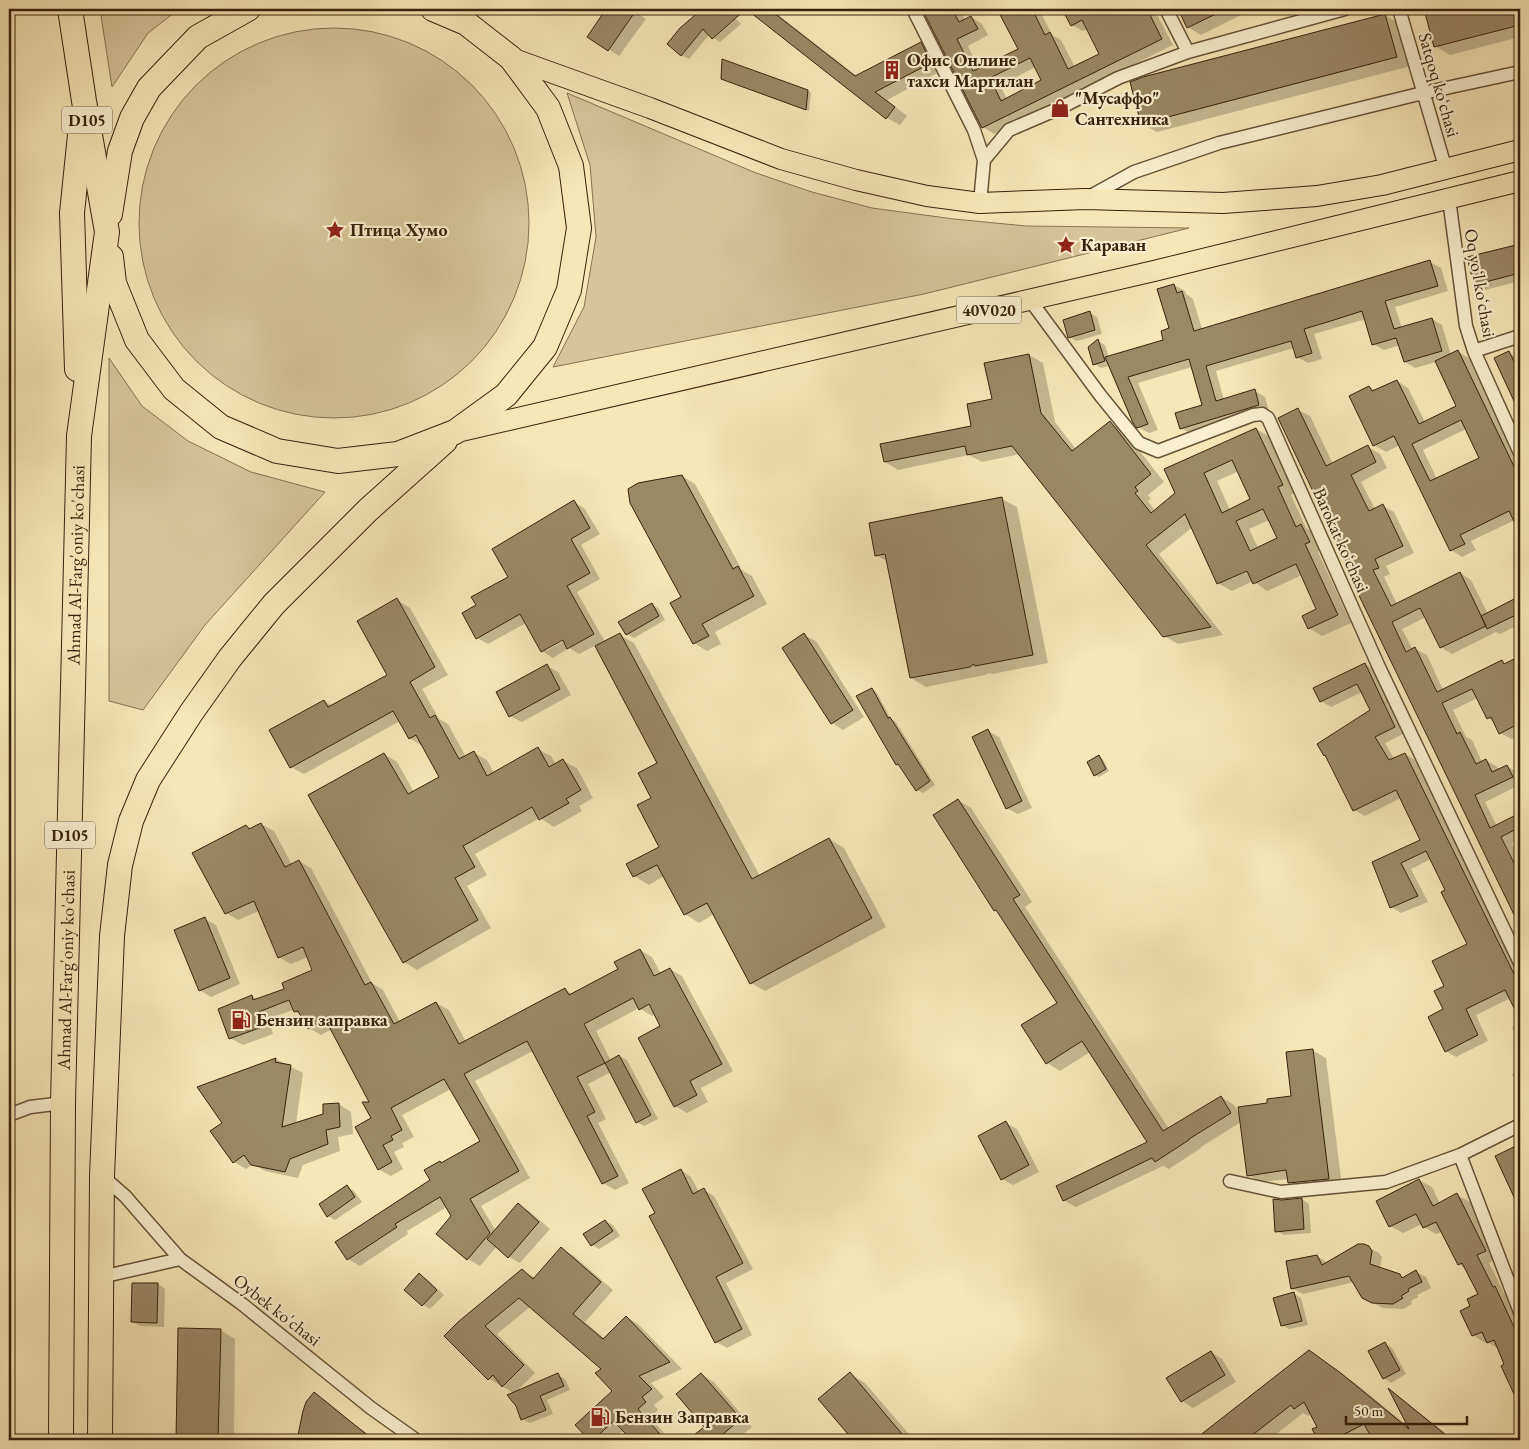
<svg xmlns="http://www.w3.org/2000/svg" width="1529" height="1449" viewBox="0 0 1529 1449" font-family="'EB Garamond',serif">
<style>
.green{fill:#d7c599;stroke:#887353}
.shadow{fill:#0003;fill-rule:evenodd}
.building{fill:#9b8865;stroke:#38210d;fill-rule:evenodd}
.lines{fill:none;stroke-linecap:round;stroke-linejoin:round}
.street-casing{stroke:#685237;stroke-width:15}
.primary-casing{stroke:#38210d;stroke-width:22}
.highway-casing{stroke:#38210d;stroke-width:26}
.street{stroke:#faefd0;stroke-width:12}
.primary{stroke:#f7e7b6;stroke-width:20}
.highway{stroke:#f7e7b6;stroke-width:24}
.labels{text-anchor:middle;stroke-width:4.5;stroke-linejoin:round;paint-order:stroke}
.shield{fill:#faefd0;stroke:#725f48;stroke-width:1}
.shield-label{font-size:16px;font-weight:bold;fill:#38210d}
.poi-label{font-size:18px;font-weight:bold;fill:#38210d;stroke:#faefd0;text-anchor:start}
.street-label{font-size:18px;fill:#38210d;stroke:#faefd0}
</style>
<rect width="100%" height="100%" fill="#f7e7b6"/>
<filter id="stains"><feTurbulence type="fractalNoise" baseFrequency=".004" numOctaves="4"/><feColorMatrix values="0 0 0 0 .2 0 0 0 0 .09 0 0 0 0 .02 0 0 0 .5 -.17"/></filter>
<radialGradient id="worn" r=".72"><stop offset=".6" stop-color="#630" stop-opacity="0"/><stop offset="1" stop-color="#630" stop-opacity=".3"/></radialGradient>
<!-- green -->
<path class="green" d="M100 9H179L148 33 112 87Z
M139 223a195 195 0 1 1 390 0a195 195 0 1 1-390 0Z
M567 93 756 173 812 192 872 208 954 219 1026 226 1189 228 924 294 553 367 584 307 596 237 590 165Z
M109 358 142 406 188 441 251 472 325 492 205 625 143 710 109 701Z"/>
<!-- shadow -->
<path class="shadow" d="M608 9H631L646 19 619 56 589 36Z
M704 9H727L741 24 720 42 709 35 689 59 681 55V29Z
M748 9H775L777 14 857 76 921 44 934 51 943 70 887 100 907 116 900 125 887 118Z
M923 9H960L965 20 971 17 982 24 988 35 968 46 979 69 1019 49 999 9H1039L1052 35 1061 40 1075 67 1100 54 1088 29 1083 31 1072 25 1064 9H1154L1173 45 994 134 983 127ZM1036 67 1042 81 1007 99 1000 85Z
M1179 9H1253L1201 35 1188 27Z
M1425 9H1520V37L1450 55 1435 46Z
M1385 15 1400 24 1411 66 1157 132 1142 124Z
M726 80 808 91 811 93 809 111Z
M1520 246V281L1485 290 1475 284 1469 258Z
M1430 262 1441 268 1448 291 1395 307 1402 328 1432 319 1442 325 1451 355 1457 351 1469 358 1520 464V531L1515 520 1471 541 1476 550 1462 557 1451 550 1400 445 1386 452 1374 445 1369 387 1376 391 1397 381 1408 388 1425 422 1458 406 1436 362 1415 368 1405 362 1400 345 1384 350 1373 344 1366 319 1314 334 1322 359 1308 363 1297 357 1294 348 1216 371 1224 400 1255 391 1265 397 1269 411 1191 434 1181 428 1204 406 1192 367 1138 383 1158 430 1149 433 1138 427 1110 366 1101 368 1094 364 1098 341 1105 345 1109 357 1165 340 1171 329 1174 285 1185 291 1186 294 1193 299 1202 329ZM1466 429 1481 458 1437 479 1423 450Z
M1090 313 1097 317 1102 334 1077 341 1069 337Z
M1509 353 1520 359V411L1496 359Z
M1029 355 1043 363 1055 422 1076 449 1110 423 1124 431 1164 482 1148 495 1151 499 1148 501 1155 511 1256 429 1270 437 1296 492 1291 495 1306 528 1315 533 1322 549 1318 552 1351 623 1322 636 1309 628 1318 609 1302 575 1267 591 1253 581 1232 591 1218 583 1193 527 1159 554 1223 635 1178 644 1164 636 1020 454 982 462 969 455 898 470 885 462 973 426ZM1239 471 1252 500 1230 510 1217 481ZM1269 520 1278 539 1258 548 1249 529Z
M1298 410 1310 416 1333 464 1368 447 1380 454 1387 468 1361 482 1375 509 1383 506 1394 512 1414 553 1386 566 1390 574 1384 577 1397 604 1460 573 1471 580 1488 614 1520 598V624L1500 634 1496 632 1452 654 1441 647 1426 617 1402 629 1413 650 1415 649 1427 655 1443 690 1502 662 1507 664 1520 658V735L1512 739 1500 733 1496 723 1488 718 1478 698 1453 710 1466 737 1472 740 1482 762 1486 760 1497 767 1499 770 1507 766 1518 773 1520 777V785L1485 802 1497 826 1520 815V839L1512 843 1520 861V924L1350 573 1353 572Z
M682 476 695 484 742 570 752 576 767 604 715 632 721 644 707 651 694 643 683 598Z
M1002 499 1017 507 1048 663 992 674 990 673 985 675 926 687 911 678 888 562 876 555Z
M574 502 584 508 600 534 581 545 600 579 577 592 605 642 620 635 634 643 760 876 829 839 844 848 886 927 765 991 751 983 714 914 699 923 685 914 664 876 649 885 634 876 661 847 653 798 658 764 596 645 579 654 569 648 553 658 542 651 526 623 488 644 477 638 478 606 510 577ZM567 636 569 638 546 651V648Z
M397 600 410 608 448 675 422 689 439 719 448 724 466 757 474 753 487 760 494 773 538 749 551 756 556 765 563 761 577 768 593 798 579 806 582 811 554 827 540 818 475 854 487 875 467 886 491 928 417 970 404 962 384 754 397 762 414 792 441 777 424 747 409 738 400 721 304 774 291 767 324 701 333 706 389 675Z
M652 604 659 609 665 620 634 638 627 634Z
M804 635 816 641 864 717 843 730 832 723Z
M1365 664 1375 670 1405 733 1385 743 1394 759 1405 754 1415 760 1520 972V1017L1511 998 1476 1015 1488 1041 1456 1057 1446 1051V986L1468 944 1447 890 1431 859 1411 869 1428 902 1401 913 1391 907 1374 863 1422 840 1401 798 1365 816 1354 810 1371 710 1362 692 1331 707 1321 701Z
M547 666 558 672 571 695 522 722 510 716Z
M872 689 877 693 891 719 896 722 935 785 923 793 917 790 901 767 897 764Z
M988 731 999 737 1032 808 1018 814 1006 808Z
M1099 757 1103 759 1109 771 1099 777 1095 775Z
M958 800 971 808 1032 902 1025 907 1169 1129 1221 1097 1234 1105 1240 1115 1293 1097 1312 1050 1326 1058 1342 1186 1303 1190 1289 1182V1179L1261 1182 1248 1175 1241 1122 1201 1147V1148L1169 1169 1163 1166 1076 1207 1063 1200 1148 1143 1090 1052 1060 1071 1047 1063 1058 1003 1000 913 995 910Z
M261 824 274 831 292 865 299 861 311 868 372 983 383 990 400 1022 436 1003 449 1010 466 1042 565 990 573 994 620 970 640 950 652 957 661 974 670 969 682 976 733 1071 701 1088 708 1102 687 1113 675 1106 662 1027 655 1014 652 1016 639 1008 596 1031 611 1061 619 1056 627 1060 658 1119 644 1126 637 1122 611 1072 588 1084 606 1119 598 1123 629 1183 615 1190 603 1183 533 1051 475 1081 530 1178 481 1206 496 1231 518 1205 529 1211 550 1229 520 1263 509 1257 497 1246 480 1266 468 1259 438 1234 452 1217 447 1207 407 1231 408 1234 360 1266 348 1259 431 1180 442 1164 482 1141 451 1089 402 1115 414 1137 402 1143 404 1147 394 1152 403 1169 391 1176 378 1169 371 1103 332 1029 321 1035 309 1028 301 1015 293 1010 268 1019 273 1034 243 1045 230 1038 220 1009 252 996 257 1000 286 989 314 971 308 957 291 964 279 957 259 911 238 920 226 913 246 826 252 829Z
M205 919 216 925 240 984 211 997 200 990Z
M1520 1023V1043L1512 1027Z
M276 1059 303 1073 296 1124 324 1115 339 1104 351 1112 353 1134 338 1137 340 1151 303 1165 298 1178 265 1171 253 1164 246 1169 234 1162 223 1123 199 1087Z
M1520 1070V1088L1517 1086 1512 1074Z
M1006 1123 1017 1129 1039 1172 1013 1185 1002 1179Z
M1520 1145V1207L1497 1156Z
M681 1170 691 1177 699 1192 704 1190 714 1196 753 1269 726 1283 752 1335 727 1348 716 1342 657 1214Z
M1419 1180 1432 1187 1440 1204 1457 1195 1470 1202 1498 1258 1489 1263 1504 1293 1507 1295 1520 1322V1404L1503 1367 1506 1365 1499 1349 1487 1342 1485 1343 1473 1335 1471 1307 1479 1295 1466 1269 1459 1264 1442 1232 1436 1234 1424 1227 1422 1224 1403 1233 1390 1226Z
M347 1187 354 1191 362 1202 335 1220 328 1216Z
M1302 1199 1309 1204 1311 1233 1284 1235 1277 1231 1282 1201Z
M605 1221 613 1225 620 1236 599 1249 592 1245Z
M1368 1247 1379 1253 1382 1257 1380 1269 1404 1278 1416 1272 1426 1277 1431 1288 1417 1295 1418 1297 1411 1301 1412 1304 1403 1309 1383 1308 1373 1303 1354 1282 1303 1294 1293 1289 1287 1262 1317 1256 1328 1263Z
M561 1249 574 1256 613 1290 585 1322 605 1339 627 1317 639 1325 682 1369 651 1383 664 1397 654 1405 658 1410 650 1417 670 1440H633L624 1430 613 1440H590L576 1425 614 1391 604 1369 531 1306 497 1334 535 1373 516 1392 558 1375 565 1379 570 1390 547 1400 553 1414 530 1423 522 1419 514 1393 489 1379 446 1336 522 1271 536 1278Z
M420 1275 427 1279 444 1295 430 1309 423 1305 406 1289Z
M158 1284 165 1289 164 1327 140 1326 133 1322Z
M1294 1294 1301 1298 1308 1325 1289 1329 1282 1325Z
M179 1329 220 1330 235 1339 234 1440H177Z
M1385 1344 1392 1348 1406 1374 1391 1383 1384 1378Z
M1211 1352 1222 1359 1236 1382 1193 1408 1182 1401Z
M1309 1352 1355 1383 1410 1428 1391 1392 1401 1398 1454 1440H1375L1371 1434 1360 1440H1319L1314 1430 1318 1427 1311 1414 1308 1416 1303 1413 1269 1440H1196Z
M701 1374 714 1382 752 1427 736 1440H690L706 1427Z
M850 1374 865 1383 914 1440H855L820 1399Z
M315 1394 325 1400 374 1440H298L304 1412Z"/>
<!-- building -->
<path class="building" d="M606 9H637L608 51 587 37Z
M702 9H746L712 39 703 29 681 56 667 44 680 28Z
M746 9H769L855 76 921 42 931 63 875 92 895 107 886 119Z
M922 9H952L959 22 971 16 978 29 957 39 973 71 1018 49 997 9H1032L1045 35 1050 32 1068 69 1099 54 1082 20 1071 26 1062 9H1147L1162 39 982 128ZM1030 58 1041 80 1001 101 990 78Z
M1178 9H1226L1187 28Z
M1424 9H1520V25L1434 47Z
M1385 14 1397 57 1141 124 1130 82 1143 77Z
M722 59 808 90 806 110 721 79Z
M1520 244V273L1474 285 1467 257Z
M1430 260 1438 286 1385 301 1394 329 1432 318 1442 351 1404 362 1396 338 1372 345 1362 311 1334 320 1304 329 1312 353 1296 358 1291 341 1206 366 1216 401 1255 389 1259 405 1180 429 1175 413 1202 405 1189 359 1128 377 1148 424 1137 428 1133 423 1105 357 1163 340 1161 331 1169 328 1157 289 1174 284 1177 293 1182 291 1194 331Z
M1090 311 1095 330 1068 338 1063 320Z
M1098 339 1105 361 1093 365 1088 347Z
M1458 350 1520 479V534L1509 511 1460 535 1465 544 1450 551 1394 436 1373 446 1349 396 1369 386 1372 391 1397 380 1419 424 1456 406 1435 361ZM1461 420 1479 458 1430 481 1412 444Z
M1509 351 1520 374V414L1494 358Z
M1029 354 1041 413 1072 451 1110 421 1151 474 1135 487 1138 491 1135 493 1151 513 1175 493 1164 469 1256 428 1283 485 1278 487 1296 527 1301 524 1310 542 1305 544 1338 615 1308 629 1302 616 1316 609 1296 564 1253 584 1247 571 1217 584 1185 514 1146 545 1211 627 1163 637 1012 446 967 455 965 446 884 462 880 444 971 426 967 404 992 399 984 363ZM1232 460 1250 499 1222 513 1204 473ZM1263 509 1277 538 1250 551 1236 521Z
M1298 408 1326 466 1368 445 1376 462 1351 475 1369 511 1383 504 1403 546 1375 559 1379 568 1373 570 1391 606 1460 572 1486 626 1440 648 1420 608 1392 622 1406 652 1415 647 1437 692 1502 660 1504 664 1520 656V723L1499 734 1491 717 1487 719 1472 689 1442 703 1457 734 1460 732 1476 764 1486 759 1492 772 1507 765 1513 777 1475 795 1490 828 1520 813V827L1501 837 1516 867 1520 865V927L1348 573 1351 571 1278 418Z
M682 475 733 569 738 566 754 596 702 624 709 636 693 644 670 603 681 597 630 503 628 489 638 483Z
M1002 497 1033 655 975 666 974 664 970 667 910 678 885 554 875 556 869 523Z
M574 500 590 528 571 539 590 573 567 586 594 634 567 649 563 640 541 652 520 614 476 639 462 613 476 605 471 597 508 577 492 549Z
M1520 596V613L1487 629 1481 616Z
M397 598 435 667 410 682 430 718 435 715 459 759 474 751 487 776 538 747 549 767 563 759 581 790 566 799 569 803 539 820 532 807 463 846 475 867 455 878 478 920 403 963 308 795 384 753 408 794 439 777 416 735 409 739 393 711 290 768 269 730 324 700 328 707 387 675 357 621Z
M652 603 659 616 626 635 618 622Z
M620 633 752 879 829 838 872 918 750 984 707 903 684 915 657 865 633 877 626 864 659 847 637 805 651 798 638 773 657 763 595 646Z
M804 633 853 710 831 724 782 648Z
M1365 663 1395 727 1375 737 1389 760 1405 753 1520 986V1020L1505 990 1466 1009 1478 1035 1445 1052 1428 1017 1443 1009 1434 991 1444 986 1432 961 1467 944 1441 892 1445 890 1426 851 1401 863 1418 896 1390 908 1372 862 1420 840 1396 790 1353 811 1325 755 1324 756 1317 744 1370 710 1357 684 1320 702 1313 688Z
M547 664 560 689 509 717 496 692Z
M872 688 888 718 890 717 930 781 916 791 898 764 896 765 856 696Z
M988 729 1022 801 1006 809 972 737Z
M1099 755 1106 769 1094 776 1087 762Z
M958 799 1020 895 1013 899 1163 1131 1221 1096 1231 1113 1189 1139V1140L1155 1162 1152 1158 1063 1201 1056 1186 1147 1142 1082 1041 1046 1064 1021 1025 1057 1003 996 910 994 911 933 815Z
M261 823 285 867 299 860 365 985 371 982 394 1024 436 1002 459 1044 565 988 569 995 618 969 614 962 640 949 654 976 670 968 722 1064 690 1081 697 1095 674 1107 638 1038 660 1026 649 1004 639 1010 633 998 584 1024 605 1063 577 1077 595 1112 587 1116 618 1176 602 1184 527 1041 464 1074 519 1171 470 1199 490 1233 467 1260 436 1234 451 1216 440 1197 395 1224 397 1227 347 1260 335 1242 430 1180 424 1170 440 1161 441 1163 480 1141 444 1079 391 1108 402 1130 391 1136 393 1140 383 1145 392 1162 378 1170 355 1127 371 1118 362 1102H369L325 1019 308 1029 298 1011 294 1012 289 1000 256 1013 262 1027 229 1039 218 1009 252 995 253 1000 284 989 282 983 312 970 303 947 278 958 254 901 225 914 192 853 246 825 249 829Z
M205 917 230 978 199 991 174 930Z
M1313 1049 1329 1179 1288 1183 1286 1170 1247 1176 1238 1107 1267 1103V1099L1291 1096 1286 1052Z
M619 1055 651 1115 636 1123 605 1063Z
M276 1058 275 1062 291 1065 282 1127 323 1114V1104L339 1103 340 1127 326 1130 328 1144 290 1159 285 1172 251 1165 244 1155 233 1163 210 1131 222 1123 197 1087Z
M1006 1121 1029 1165 1001 1180 978 1136Z
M1520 1144V1210L1495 1156Z
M681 1169 693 1194 704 1188 743 1263 716 1277 742 1329 715 1343 649 1216 655 1213 642 1189Z
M1419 1179 1433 1206 1457 1193 1486 1251 1477 1255 1493 1287 1495 1286 1520 1340V1407L1501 1366 1504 1364 1494 1340 1487 1343 1482 1332 1472 1336 1460 1311 1470 1306 1467 1299 1478 1294 1462 1263 1458 1265 1436 1222 1423 1228 1416 1214 1389 1227 1376 1201Z
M347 1185 355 1197 327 1217 319 1204Z
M1302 1198 1304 1229 1275 1232 1273 1199 1282 1200Z
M518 1203 539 1222 508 1258 487 1239Z
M605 1220 613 1231 591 1246 583 1234Z
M1358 1244H1364L1369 1246 1372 1251 1370 1264 1400 1274 1402 1278 1416 1270 1422 1282 1408 1289 1409 1291 1401 1296 1403 1298 1393 1304 1372 1303 1362 1298 1349 1276 1291 1289 1286 1261 1317 1255 1322 1265Z
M561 1247 601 1282 573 1314 603 1339 626 1316 670 1362 639 1376 652 1389 642 1397 646 1402 638 1409 665 1440H631L614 1421 593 1440H589L575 1425 612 1391 595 1373 601 1369 519 1298 485 1326 524 1365 502 1387 493 1375 488 1380 444 1336 458 1322 522 1269 533 1279Z
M419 1273 437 1290 422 1306 404 1290Z
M132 1283H158L157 1323 131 1322Z
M1294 1292 1302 1321 1281 1326 1273 1298Z
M178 1328 221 1329 218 1440H176Z
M1385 1342 1400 1370 1383 1379 1368 1351Z
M1309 1350 1342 1374 1409 1429 1388 1388 1452 1440H1373L1364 1424 1333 1440H1318L1312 1429 1317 1427 1304 1402 1294 1409 1291 1405 1246 1440H1194Z
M1211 1351 1225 1375 1181 1402 1166 1378Z
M850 1372 907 1440H853L818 1399Z
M558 1373 564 1386 540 1396 546 1410 521 1420 516 1406 507 1395Z
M701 1373 741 1419 716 1440H688L704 1427 676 1394Z
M314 1392 351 1422 374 1440H297L303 1411 306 1402Z"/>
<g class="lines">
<!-- street casing -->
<g class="street-casing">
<path id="street" d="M913 9 974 130 984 160 980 203
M1166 9 1188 52
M1399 9 1446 170
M984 160 1009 130 1060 108 1118 78 1188 52 1345 9
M1087 198 1134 172 1219 143 1423 93 1520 72
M1449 199 1466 326 1474 351 1520 453
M1030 300 1100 395 1139 443 1158 451 1253 415 1262 414 1268 418 1378 665 1520 963
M1474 351 1520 336
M9 1115 30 1107 63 1103
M1460 1155 1520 1312
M102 1176 125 1196 180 1259
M1230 1181 1281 1192 1386 1182 1460 1155 1520 1125
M101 1277 180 1259 242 1304 371 1408 416 1440"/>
</g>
<!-- primary casing -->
<g class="primary-casing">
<path id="primary" d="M511 58 650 108 781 159 856 180 927 196 980 203 1085 199 1223 203 1317 196 1382 185 1520 150
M457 432 1154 271 1520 181"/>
</g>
<!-- highway casing -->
<g class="highway-casing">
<g id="highway">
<path d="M110 214 120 151 132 118 149 88 198 37 248 9"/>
<path d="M111 257 114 283 137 340 174 389 221 427 277 451 338 461 398 454 455 432 506 395 545 347 569 290 579 228 571 166 548 108 511 58 466 23 433 9"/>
<path d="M77 369 72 213 81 125"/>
<path id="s1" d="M61 1440 63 1103 79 436 107 232 84 101 70 9"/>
<path d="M100 1440 102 1176 112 936 120 865 131 821 148 780 191 713 230 658 274 604 368 510 445 441"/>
</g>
</g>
<!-- street -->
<use href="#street" class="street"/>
<!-- primary -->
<use href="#primary" class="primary"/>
<!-- highway -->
<use href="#highway" class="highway"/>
</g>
<!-- icons -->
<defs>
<g id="building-bare" transform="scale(1.5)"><path d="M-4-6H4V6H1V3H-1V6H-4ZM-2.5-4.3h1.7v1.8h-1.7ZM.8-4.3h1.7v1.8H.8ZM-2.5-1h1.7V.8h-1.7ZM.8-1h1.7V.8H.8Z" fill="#8f2418" stroke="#faefd0" stroke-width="2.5" paint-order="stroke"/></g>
<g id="shop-bare" transform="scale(1.5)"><path d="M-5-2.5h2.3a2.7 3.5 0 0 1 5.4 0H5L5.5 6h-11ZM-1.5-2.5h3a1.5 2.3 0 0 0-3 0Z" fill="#8f2418" stroke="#faefd0" stroke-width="2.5" paint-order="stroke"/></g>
<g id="sight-bare" transform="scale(1.5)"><path d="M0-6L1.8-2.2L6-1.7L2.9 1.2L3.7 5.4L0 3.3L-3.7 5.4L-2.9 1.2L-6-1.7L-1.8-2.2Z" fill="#8f2418" stroke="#faefd0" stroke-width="2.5" paint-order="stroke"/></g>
<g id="fuel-bare" transform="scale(1.5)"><path d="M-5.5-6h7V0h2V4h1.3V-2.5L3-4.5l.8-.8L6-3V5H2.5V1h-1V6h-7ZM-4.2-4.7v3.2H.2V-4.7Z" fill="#8f2418" stroke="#faefd0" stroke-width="2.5" paint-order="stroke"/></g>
</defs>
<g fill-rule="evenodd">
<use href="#building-bare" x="892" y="70"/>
<use href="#shop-bare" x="1060" y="108"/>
<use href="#sight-bare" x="335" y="230"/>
<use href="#sight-bare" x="1066" y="245"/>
<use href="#fuel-bare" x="241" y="1020"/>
<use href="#fuel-bare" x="600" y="1417"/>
</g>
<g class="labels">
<!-- shield labels -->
<g class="shield">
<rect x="62" y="106.5" width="50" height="27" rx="4"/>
<rect x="956.5" y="296.5" width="65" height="27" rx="4"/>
<rect x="45" y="821.5" width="50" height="27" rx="4"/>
</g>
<g class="shield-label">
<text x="87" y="126">D105</text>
<text x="989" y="316">40V020</text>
<text x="70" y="841">D105</text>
</g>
<!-- poi labels -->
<g class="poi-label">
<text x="907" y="66">Офис Онлине<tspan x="907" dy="21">тахси Маргилан</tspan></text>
<text x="1075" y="104">"Мусаффо"<tspan x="1075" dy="21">Сантехника</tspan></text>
<text x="350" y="236">Птица Хумо</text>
<text x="1081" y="251">Караван</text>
<text x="256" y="1026">Бензин заправка</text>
<text x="615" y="1423">Бензин Заправка</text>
</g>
<!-- street labels -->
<g class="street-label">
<text transform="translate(1439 85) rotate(74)" y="6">Satqoq koʻchasi</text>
<text transform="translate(1480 283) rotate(80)" y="6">Oq yoʻl koʻchasi</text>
<text transform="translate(1341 540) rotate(66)" y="6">Barokat koʻchasi</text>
<text dy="6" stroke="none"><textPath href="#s1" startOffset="875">Ahmad Al-Farg'oniy ko'chasi</textPath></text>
<text dy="6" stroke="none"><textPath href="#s1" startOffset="470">Ahmad Al-Farg'oniy ko'chasi</textPath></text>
<text transform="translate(277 1310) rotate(38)" y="6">Oybek ko'chasi</text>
</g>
</g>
<!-- margin -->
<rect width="1529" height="1449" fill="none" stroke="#f7e7b6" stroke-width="30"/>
<rect x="10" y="10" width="1509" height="1429" fill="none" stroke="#38210d" stroke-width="2.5"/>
<rect x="15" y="15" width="1499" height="1419" fill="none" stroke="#38210d"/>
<!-- scale -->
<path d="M1346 1416v8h121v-8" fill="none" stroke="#38210d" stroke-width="2.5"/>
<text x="1354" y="1416" font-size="15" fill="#38210d" stroke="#faefd0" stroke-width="4" paint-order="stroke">50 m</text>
<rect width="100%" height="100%" filter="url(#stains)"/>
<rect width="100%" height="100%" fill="url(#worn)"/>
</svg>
